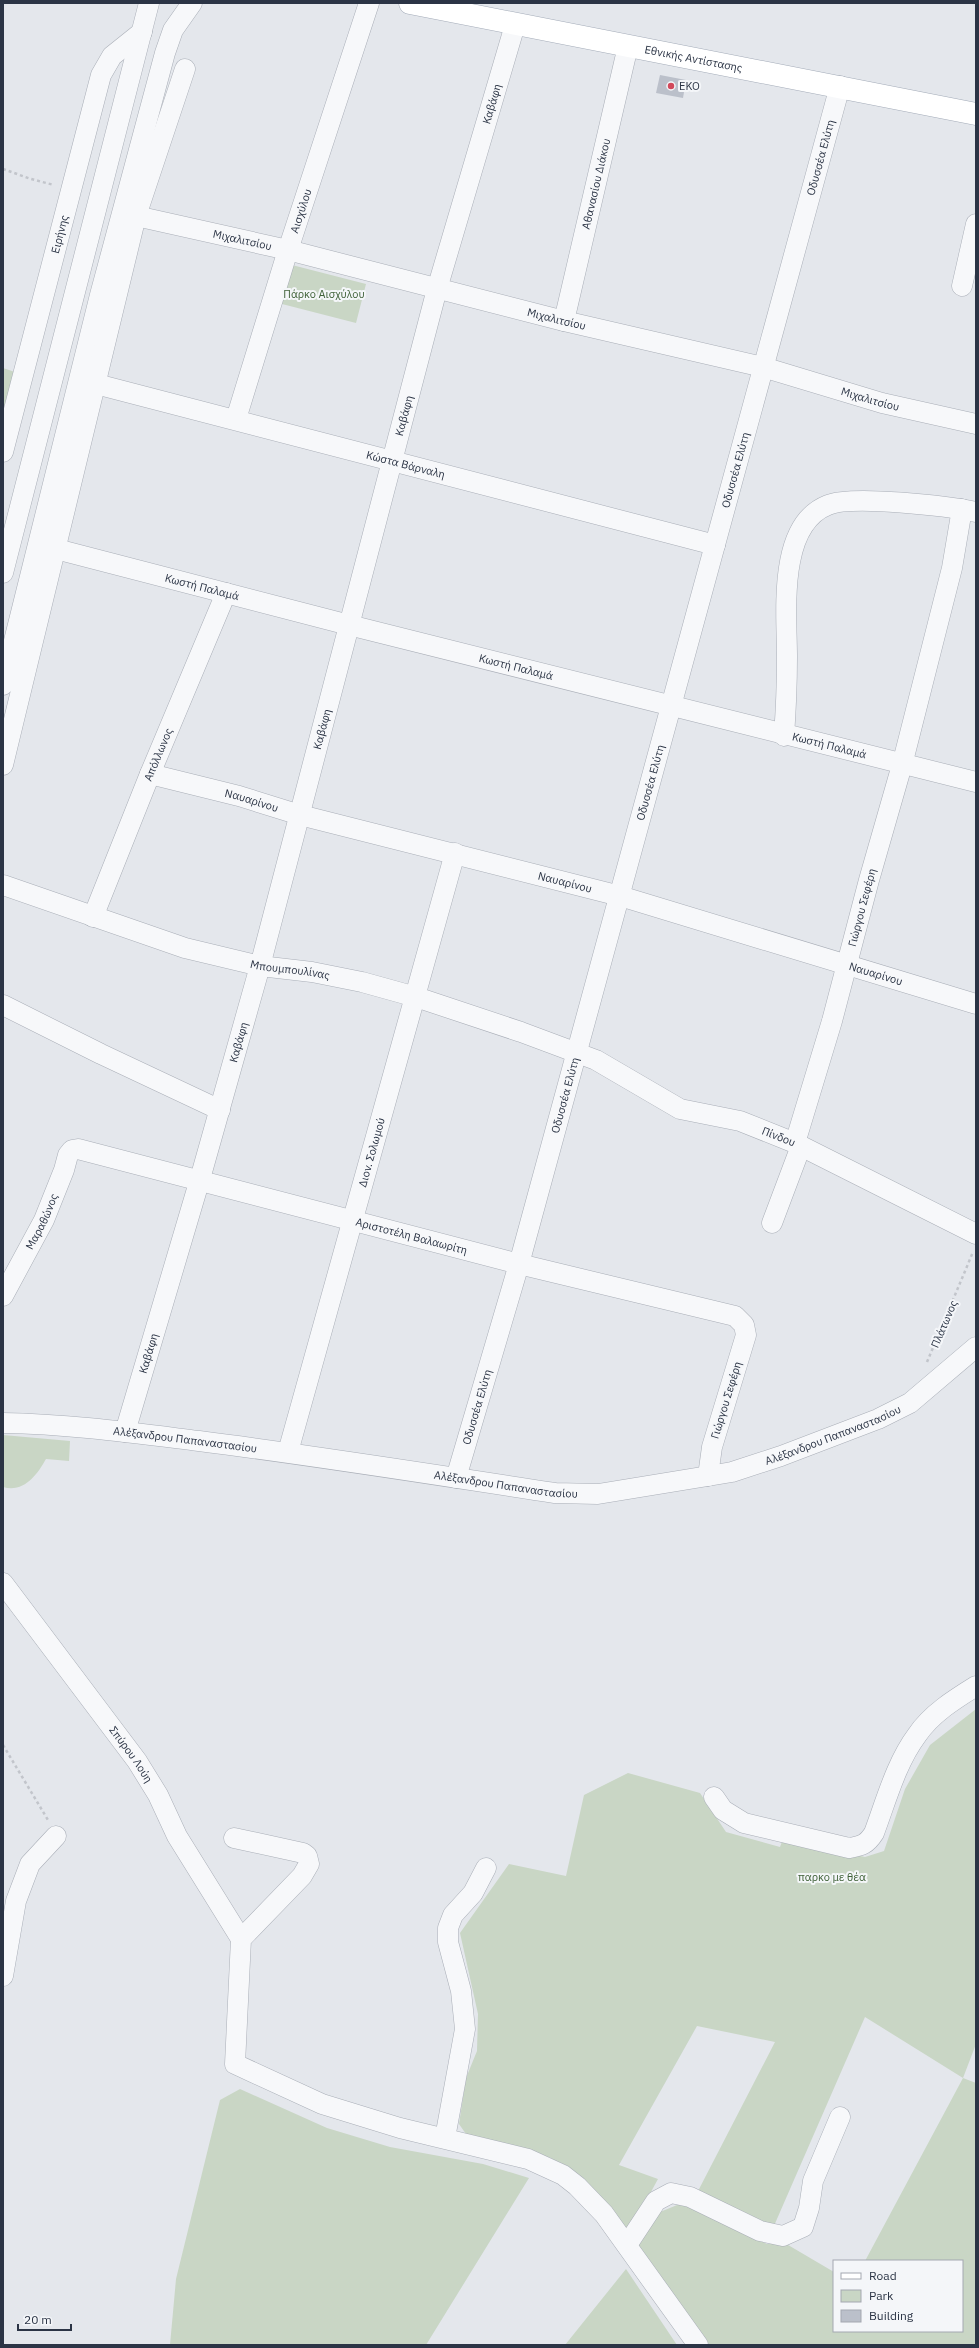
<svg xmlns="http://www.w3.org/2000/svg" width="979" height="2348" viewBox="0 0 979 2348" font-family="'IBM Plex Sans',sans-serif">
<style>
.green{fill:#c9d6c5}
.building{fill:#bbc0ca}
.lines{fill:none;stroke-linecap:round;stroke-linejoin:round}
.minor-casing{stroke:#a9aeb7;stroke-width:21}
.major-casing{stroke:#a3abb8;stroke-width:23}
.path{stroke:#c2c5cb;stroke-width:2.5;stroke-dasharray:3 3;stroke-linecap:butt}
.minor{stroke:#f7f8fa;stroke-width:20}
.major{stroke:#fff;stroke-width:22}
.poi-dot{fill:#d1495b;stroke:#f4f6f9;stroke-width:1.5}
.labels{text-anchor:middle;stroke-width:4;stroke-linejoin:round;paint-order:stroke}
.street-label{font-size:11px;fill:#2b3445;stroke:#f4f6f9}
.poi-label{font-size:11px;fill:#2b3445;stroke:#f4f6f9;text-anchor:start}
.park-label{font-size:11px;fill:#3f6138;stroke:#f4f6f9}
</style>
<rect width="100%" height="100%" fill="#e4e7ec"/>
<!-- green -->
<path class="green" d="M292 265 366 284 356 323 282 304Z
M3 368 15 372 3 419Z
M3 1435 70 1441 69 1461 46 1459C37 1475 24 1493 3 1487Z
M976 1709V2044L963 2078 976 2083V2345H705L635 2246 660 2212 682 2203 767 2244 783 2242 834 2272V2331H962V2261H865L963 2078 865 2017 770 2235 697 2193 775 2042 697 2026 619 2165 658 2179 628 2234 585 2182 551 2158 466 2134 459 2124 466 2078 477 2051 478 2014 460 1933 509 1864 566 1876 584 1795 628 1773 700 1793 726 1832 780 1847 783 1839 865 1857 884 1851 905 1789 930 1745Z
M240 2089 327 2128 390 2147 483 2164 529 2178 426 2345H170L176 2279 220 2100Z
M626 2269 677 2345H565Z"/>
<!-- building -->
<path class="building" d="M660 75 686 80 683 98 656 93Z"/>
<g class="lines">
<!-- minor casing -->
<g class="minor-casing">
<g id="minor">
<path id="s1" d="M136 216 288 250 564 321 763 367 882 403 976 424"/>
<path d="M962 286 976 224"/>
<path id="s2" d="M564 321 628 46"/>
<path id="s3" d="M96 384 715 545"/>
<path id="s4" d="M236 419 288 250 369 3"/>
<path id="s5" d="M3 452 101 75 112 56 142 32"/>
<path id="s6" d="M56 549 349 625 976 782"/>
<path d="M3 573 149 3"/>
<path d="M3 685 100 295 165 53 173 30 192 3"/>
<path d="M784 736C786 709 787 683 787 657 787 613 777 525 828 505 852 495 948 506 976 512"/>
<path d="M3 765 136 216 185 69"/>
<path id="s7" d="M150 774 239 796 300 815 620 896 976 1004"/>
<path id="s8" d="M3 885 185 948 260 966 312 972 362 982 416 997 521 1032 596 1060 680 1109 740 1121 795 1143 976 1234"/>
<path id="s9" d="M93 917 150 774 226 593"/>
<path d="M3 1005 101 1054 220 1110"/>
<path id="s10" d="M795 1143 832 1021 869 880 902 765 952 568 962 509"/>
<path d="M772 1223 801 1146"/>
<path id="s11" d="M3 1296 44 1220 64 1170 68 1155 72 1150 78 1149 519 1264 735 1316 744 1325 746 1335 712 1447 708 1476"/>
<path id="s12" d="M3 1423C69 1424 134 1433 199 1441 318 1456 436 1475 555 1493L598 1494 708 1476 732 1472 781 1456 878 1419 910 1403 976 1347"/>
<path id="s13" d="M125 1432 200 1179 260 966 437 289 515 25"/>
<path id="s14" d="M288 1452 455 853"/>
<path id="s15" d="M456 1478 519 1264 840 86"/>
<path id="s16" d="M3 1583 137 1761 158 1795 177 1836 241 1939"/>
<path d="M714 1797 723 1810 744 1823 849 1848C862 1846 867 1844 874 1833 886 1801 896 1763 917 1735 931 1714 955 1699 976 1686"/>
<path d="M234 1838 303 1853 307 1856 309 1864 302 1876 241 1939 235 2064 322 2104 400 2128 528 2159 563 2175 577 2186 604 2214 698 2345"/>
<path d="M3 1976 16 1901 30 1864 56 1836"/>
<path d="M445 2138 465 2029 461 1991 448 1942V1928L453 1915 473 1893 486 1868"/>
<path d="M627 2245 656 2201 671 2193 690 2197 760 2231 783 2236 803 2227 809 2208 813 2181 840 2117"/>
</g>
</g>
<!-- major casing -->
<g class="major-casing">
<g id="major">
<path id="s17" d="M410 3 976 114"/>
</g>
</g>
<!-- path -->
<path class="path" d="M3 169 31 179 54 185
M927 1362 973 1252
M3 1745 48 1820"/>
<!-- minor -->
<use href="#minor" class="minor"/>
<!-- major -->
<use href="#major" class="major"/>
</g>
<!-- markers -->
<circle class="poi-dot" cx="671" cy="86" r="4"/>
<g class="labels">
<!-- street labels -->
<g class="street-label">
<text dy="4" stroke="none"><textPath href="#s17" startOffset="289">Εθνικής Αντίστασης</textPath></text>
<text dy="4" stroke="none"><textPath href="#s13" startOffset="1378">Καβάφη</textPath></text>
<text dy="4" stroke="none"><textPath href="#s15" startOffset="1370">Οδυσσέα Ελύτη</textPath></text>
<text dy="4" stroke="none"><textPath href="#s2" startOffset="141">Αθανασίου Διάκου</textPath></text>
<text dy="4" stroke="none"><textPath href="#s4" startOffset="218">Αισχύλου</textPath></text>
<text dy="4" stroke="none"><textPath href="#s5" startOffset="225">Ειρήνης</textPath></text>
<text dy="4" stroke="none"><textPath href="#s1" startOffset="109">Μιχαλιτσίου</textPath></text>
<text dy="4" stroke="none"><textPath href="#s1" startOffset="433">Μιχαλιτσίου</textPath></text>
<text dy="4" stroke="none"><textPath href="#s1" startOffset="757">Μιχαλιτσίου</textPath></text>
<text dy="4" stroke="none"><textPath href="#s13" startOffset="1054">Καβάφη</textPath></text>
<text dy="4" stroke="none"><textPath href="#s3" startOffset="320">Κώστα Βάρναλη</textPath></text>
<text dy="4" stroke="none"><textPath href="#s15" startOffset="1046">Οδυσσέα Ελύτη</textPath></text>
<text dy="4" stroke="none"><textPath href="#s6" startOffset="151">Κωστή Παλαμά</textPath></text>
<text dy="4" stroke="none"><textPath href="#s6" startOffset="475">Κωστή Παλαμά</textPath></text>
<text dy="4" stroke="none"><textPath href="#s13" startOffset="730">Καβάφη</textPath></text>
<text dy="4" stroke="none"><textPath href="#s6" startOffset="798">Κωστή Παλαμά</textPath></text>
<text dy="4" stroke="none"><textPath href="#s9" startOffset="175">Απόλλωνος</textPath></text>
<text dy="4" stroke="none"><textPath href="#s15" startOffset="722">Οδυσσέα Ελύτη</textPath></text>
<text dy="4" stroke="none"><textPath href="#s7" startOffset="105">Ναυαρίνου</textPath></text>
<text dy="4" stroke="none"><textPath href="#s7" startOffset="429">Ναυαρίνου</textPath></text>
<text dy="4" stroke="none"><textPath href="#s10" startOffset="245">Γιώργου Σεφέρη</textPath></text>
<text dy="4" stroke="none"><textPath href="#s8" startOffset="300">Μπουμπουλίνας</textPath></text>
<text dy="4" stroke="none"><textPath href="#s7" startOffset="753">Ναυαρίνου</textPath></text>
<text dy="4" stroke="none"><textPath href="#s13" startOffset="406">Καβάφη</textPath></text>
<text dy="4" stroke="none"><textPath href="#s15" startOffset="398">Οδυσσέα Ελύτη</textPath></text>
<text dy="4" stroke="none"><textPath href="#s8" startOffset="820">Πίνδου</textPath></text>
<text dy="4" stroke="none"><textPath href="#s14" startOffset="311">Διον. Σολωμού</textPath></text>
<text dy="4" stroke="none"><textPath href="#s11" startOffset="84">Μαραθώνος</textPath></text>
<text dy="4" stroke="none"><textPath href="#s11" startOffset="513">Αριστοτέλη Βαλαωρίτη</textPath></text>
<text transform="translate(944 1324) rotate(-67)" y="4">Πλάτωνος</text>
<text dy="4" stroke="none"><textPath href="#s13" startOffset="82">Καβάφη</textPath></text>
<text transform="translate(726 1400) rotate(-73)" y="4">Γιώργου Σεφέρη</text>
<text dy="4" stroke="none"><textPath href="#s15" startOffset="74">Οδυσσέα Ελύτη</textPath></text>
<text dy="4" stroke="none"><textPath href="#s12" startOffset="843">Αλέξανδρου Παπαναστασίου</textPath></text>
<text dy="4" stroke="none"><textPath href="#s12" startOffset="183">Αλέξανδρου Παπαναστασίου</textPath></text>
<text dy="4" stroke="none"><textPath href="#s12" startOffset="507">Αλέξανδρου Παπαναστασίου</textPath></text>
<text dy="4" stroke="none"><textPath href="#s16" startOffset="214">Σπύρου Λούη</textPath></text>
</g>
<!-- poi labels -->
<g class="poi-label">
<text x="679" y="90">EKO</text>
</g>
<!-- park labels -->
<g class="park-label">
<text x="324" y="298">Πάρκο Αισχύλου</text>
<text x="832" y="1881">παρκο με θέα</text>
</g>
</g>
<!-- border -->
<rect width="979" height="2348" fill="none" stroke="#2b3445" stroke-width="8"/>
<!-- legend -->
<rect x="833" y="2260" width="130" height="72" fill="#f4f6f9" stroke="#a4a8b1"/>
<rect x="841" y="2273" width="20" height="6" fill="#ffffff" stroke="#a4a8b1"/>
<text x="869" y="2280" font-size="12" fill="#2b3445">Road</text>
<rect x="841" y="2290" width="20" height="12" fill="#c9d6c5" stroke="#a4a8b1"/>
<text x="869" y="2300" font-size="12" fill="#2b3445">Park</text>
<rect x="841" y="2310" width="20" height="12" fill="#bbc0ca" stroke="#a4a8b1"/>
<text x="869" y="2320" font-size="12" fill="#2b3445">Building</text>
<!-- scale -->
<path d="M18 2324v6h53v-6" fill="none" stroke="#2b3445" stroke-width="2"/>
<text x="24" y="2324" font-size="12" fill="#2b3445" stroke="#f4f6f9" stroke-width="3" paint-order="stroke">20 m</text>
</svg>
